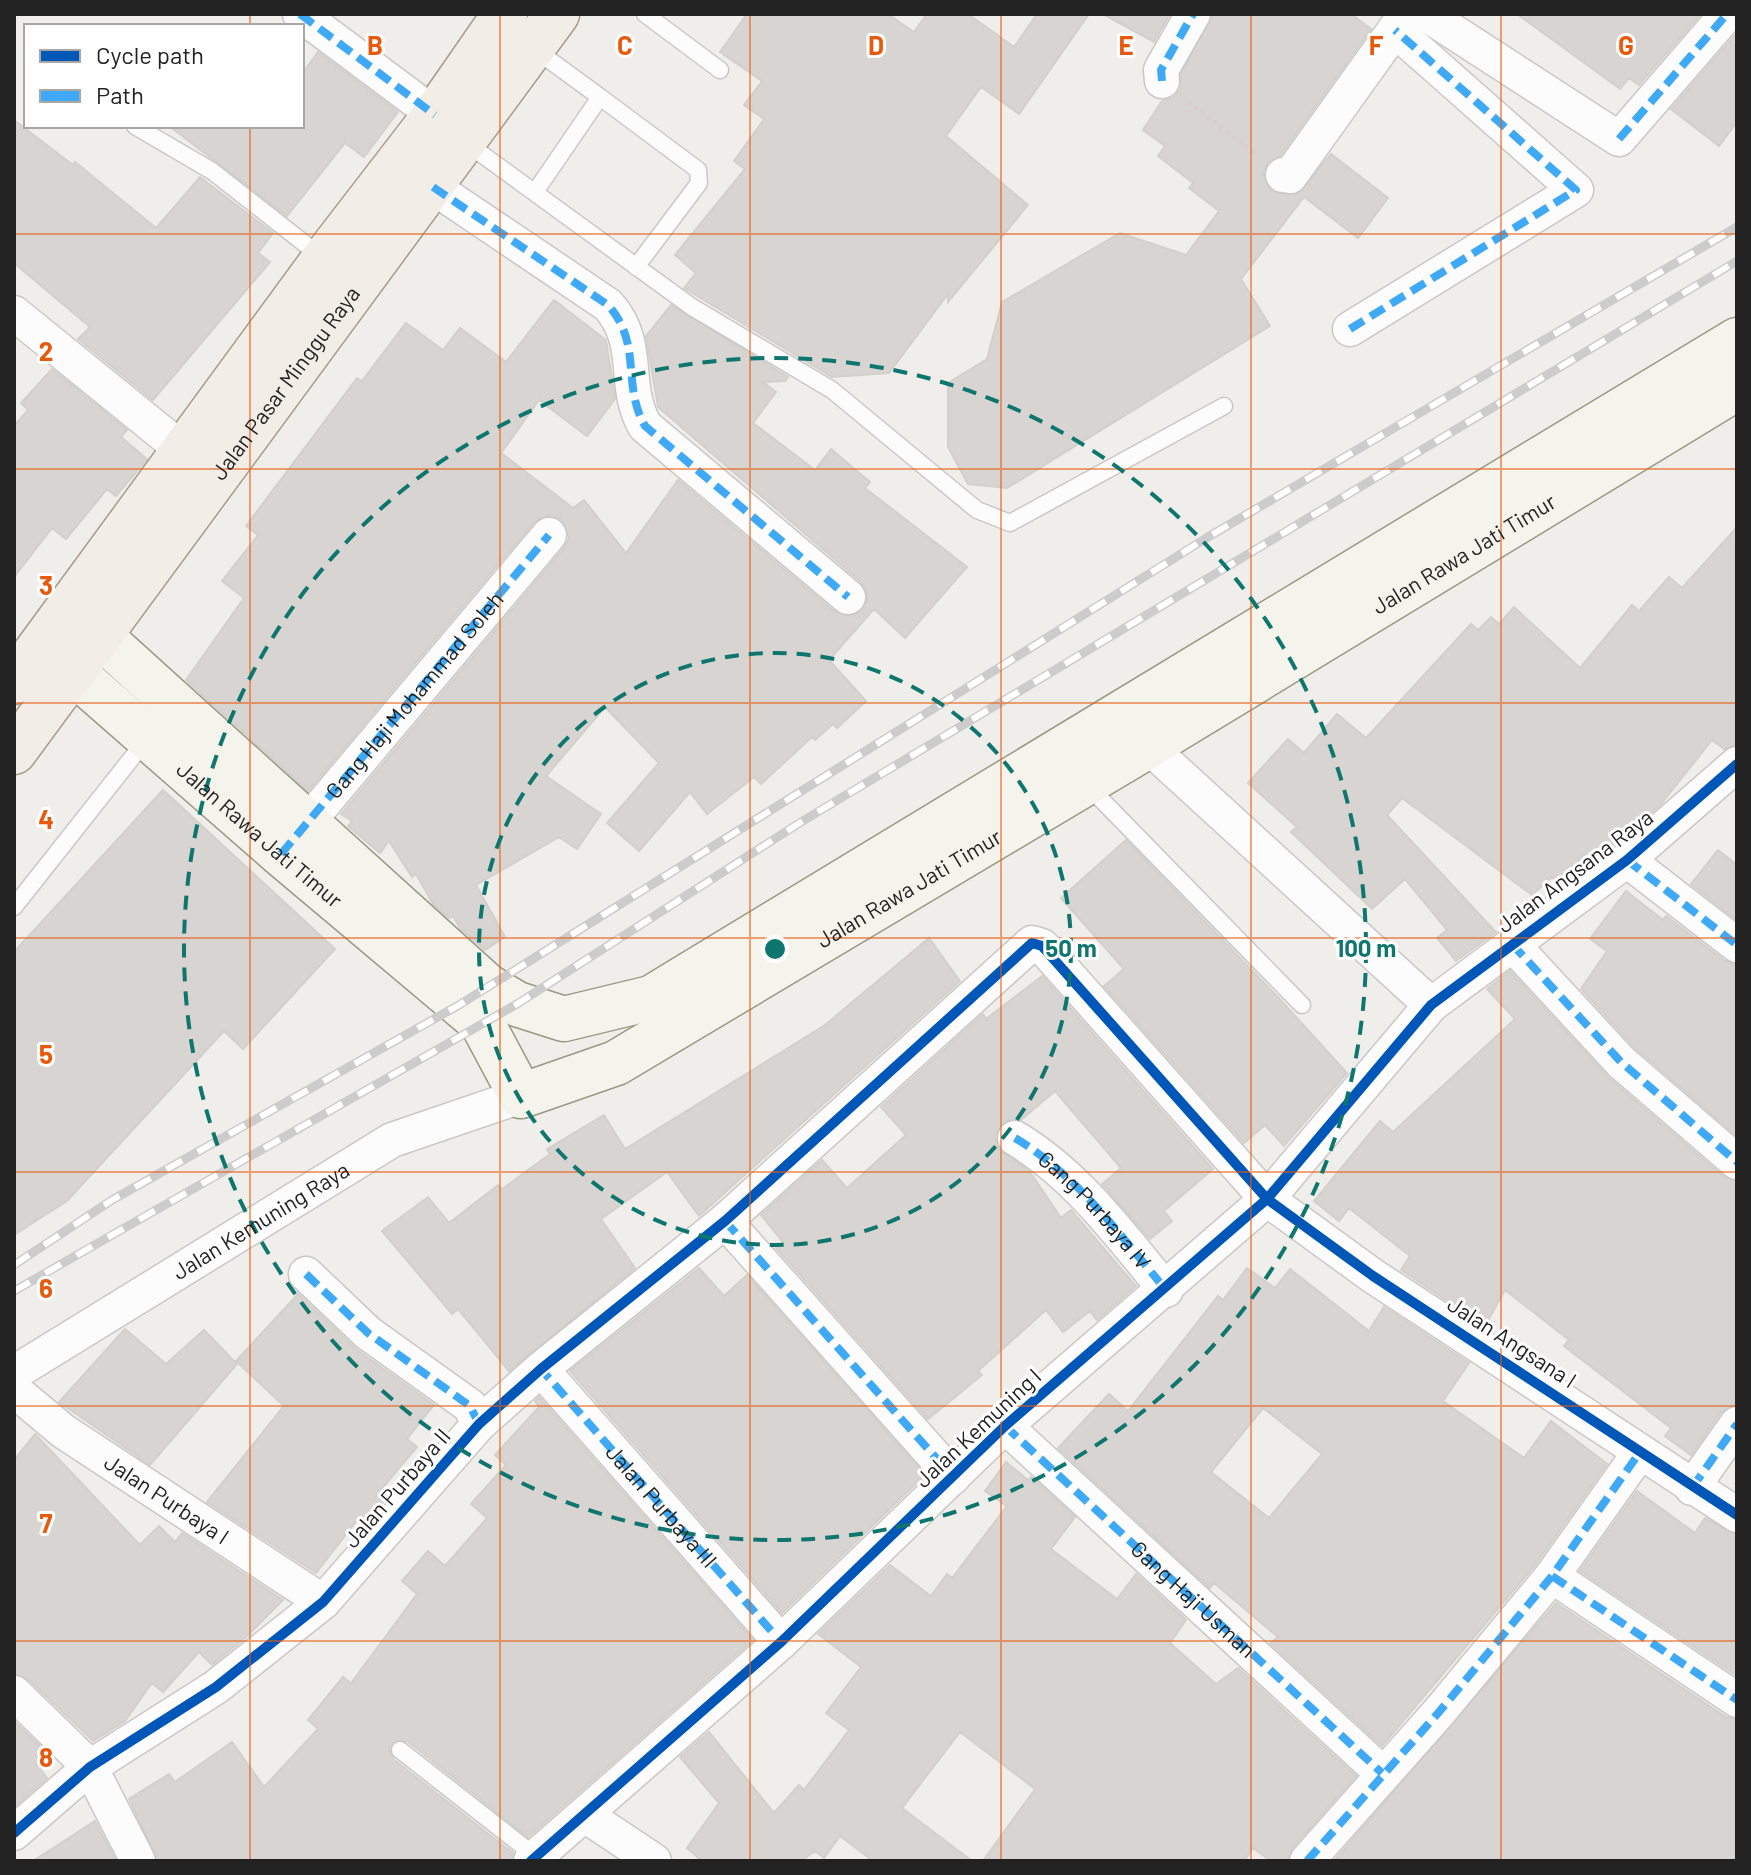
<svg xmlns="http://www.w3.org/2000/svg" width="1751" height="1875" viewBox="0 0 1751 1875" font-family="Barlow,sans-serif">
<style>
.building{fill:#d7d4d2;stroke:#d3d0cc;stroke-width:2;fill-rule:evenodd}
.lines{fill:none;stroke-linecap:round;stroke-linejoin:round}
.service-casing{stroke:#c9c8c7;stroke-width:19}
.minor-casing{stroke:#c9c8c7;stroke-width:37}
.secondary-casing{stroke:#999a82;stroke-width:47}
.primary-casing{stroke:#a79c86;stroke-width:47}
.path{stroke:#dccecd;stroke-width:5;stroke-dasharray:4 4;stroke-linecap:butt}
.service{stroke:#fdfcfc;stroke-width:16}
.minor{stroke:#fdfcfc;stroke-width:34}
.secondary{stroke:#f4f4ed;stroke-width:44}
.primary{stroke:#f3ede7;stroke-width:44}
.rail-casing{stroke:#ccc;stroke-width:9}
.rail{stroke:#fff;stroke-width:6;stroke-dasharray:18;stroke-linecap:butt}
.quiet{stroke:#3fa9f5;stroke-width:8;stroke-dasharray:16 8;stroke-linecap:butt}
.cycleway-casing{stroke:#fff;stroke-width:15}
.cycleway{stroke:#0057b8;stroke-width:10}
.grid{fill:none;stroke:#e8590c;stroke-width:2;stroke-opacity:0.55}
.ring{fill:none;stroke:#0f766e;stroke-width:4;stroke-dasharray:14 10}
.labels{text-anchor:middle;stroke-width:6;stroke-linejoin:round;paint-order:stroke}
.street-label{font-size:22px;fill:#222;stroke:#fff}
.grid-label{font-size:26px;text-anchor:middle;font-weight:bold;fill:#e8590c;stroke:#fff;stroke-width:6;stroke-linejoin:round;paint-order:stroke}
.centre{fill:#0f766e;stroke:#fff;stroke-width:4}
.ring-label{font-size:24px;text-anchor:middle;font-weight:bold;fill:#0f766e;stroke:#fff;stroke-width:6;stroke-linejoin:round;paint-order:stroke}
</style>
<rect width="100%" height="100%" fill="#f0eeeb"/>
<!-- building -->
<path class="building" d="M747 14H888L914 32 927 14H968L1014 47 1037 14H1089L1019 114 981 87 946 136 1028 205 948 302V294L889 373 832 377 684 288 696 273 675 255 745 169 734 161 764 119 744 105 762 81 720 52Z
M1103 14H1170L1154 42Z
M1213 14H1351L1371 29 1280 156 1268 162 1263 173 1271 191 1297 195 1331 154 1388 198 1358 238 1304 197 1241 279 1270 326 1007 488 968 484 948 447V383L987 359 1002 302 1120 233 1186 255 1219 211 1189 188 1193 183 1158 156 1165 146 1143 130 1162 101 1173 98 1180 90 1181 74Z
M1517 14H1701L1639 85 1629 78 1620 89Z
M1737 33V122L1719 146 1671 109Z
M318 52 398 112 364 157 345 143 287 216 169 126H302V74Z
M14 120 73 165 75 162 156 228 200 177 273 233 258 253 270 262 153 400 78 339 90 327 14 263Z
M554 300 606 340 615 399 587 436 539 400 501 453 573 508 584 500 626 553 678 480 835 612 854 616 867 601V591L861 582 658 407 646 336 671 305 788 377 785 381 763 382 776 392 753 423 815 470 831 449 870 482 865 488 967 567 905 638 874 609 829 660 866 701 837 728 833 724 815 740 812 737 761 784 754 777 707 814 690 792 639 851 607 823 659 763 605 707 546 776 601 814 577 849 559 837 476 885 505 937 485 950 460 928 453 916 449 918 433 904 416 874 412 877 389 841 380 853 348 826 352 821 341 814 564 548 569 538 562 520 552 515 534 522 308 791 186 680 244 598 222 581 258 535 246 526 357 378 362 381 406 323 443 350 460 328 506 362Z
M52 369 127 430 121 437 147 459 116 496 107 489 66 539 52 528 14 577V426L28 410 21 403Z
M1737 527V745L1724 749 1712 740 1661 804 1614 844 1589 863 1584 855 1556 881 1552 877 1532 895 1402 798 1387 815 1496 932 1456 961 1437 938 1447 930 1405 879 1372 909 1291 832 1297 827 1248 783 1288 739 1304 753 1337 714 1366 738 1471 624 1478 630 1491 617 1499 624 1514 607 1580 668 1632 605 1639 611 1669 577 1682 588Z
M163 790 335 949 243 1049 224 1031 67 1201 14 1235V952Z
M1126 840 1277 996 1347 1073 1284 1146 1265 1125 1244 1143 1104 986 1124 969 1061 898Z
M1718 850 1737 865V920L1691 884Z
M1626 891 1663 920 1666 916 1725 961 1737 965V1136L1635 1048 1581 989 1607 951 1590 939Z
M929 938 960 981 699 1216 667 1172 601 1219 635 1268 509 1371 458 1309 452 1314 382 1231 428 1197 449 1223 498 1185 502 1189 550 1154 547 1149 604 1115 625 1149 825 1025Z
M1510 971 1608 1077 1724 1177 1737 1181V1404L1721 1412 1691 1455 1665 1436 1671 1428 1564 1346 1569 1340 1505 1290 1485 1326 1401 1270 1410 1256 1349 1208 1339 1221 1314 1201 1380 1121 1393 1132 1515 1019 1487 989Z
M1042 976 1213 1169 1164 1211 1172 1221 1150 1239 1102 1184 1121 1168 1055 1091 1021 1120 1005 1121 995 1136 998 1148 1030 1172 1061 1218 1071 1210 1136 1286 1097 1320 1090 1311 1063 1332 1046 1310 978 1371 982 1375 928 1419 776 1248 783 1242 761 1215 822 1160 847 1188 906 1135 881 1107 983 1014 986 1019Z
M699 1268 724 1296 747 1275 925 1475 782 1613 570 1371Z
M1247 1268 1275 1288 1290 1269 1369 1331 1384 1307 1469 1363 1443 1401 1524 1458 1551 1421 1607 1464 1536 1564 1382 1746 1270 1643 1278 1637 1214 1583 1210 1588 1058 1448 1109 1394 1128 1411 1218 1296 1223 1300ZM1263 1408 1322 1454 1269 1518 1211 1472Z
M298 1294 356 1349 434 1405 407 1439 417 1447 379 1492 387 1498 364 1524 358 1519 316 1573 207 1502 284 1406 236 1361Z
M125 1329 166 1364 204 1330 237 1364 150 1465 59 1402Z
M539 1397 753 1640 528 1837 407 1741 392 1743 389 1749 393 1759 513 1853 512 1861H158L129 1799 169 1774 175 1782 232 1742 264 1787 318 1729 308 1720 343 1677 351 1683 417 1594 402 1581 428 1551 445 1566 487 1518 471 1504 506 1465 495 1455 539 1407 535 1401Z
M35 1434 140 1545 159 1526 175 1542 182 1533 283 1600 246 1637 212 1665 199 1652 163 1692 152 1683 125 1721 93 1741 28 1679 14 1674V1460Z
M1006 1462 1028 1480 1031 1477 1075 1517 1051 1549 1117 1599 1136 1574 1186 1620 1170 1643 1216 1684 1238 1668 1356 1776 1292 1848 1288 1861H1271L1253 1848 1244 1861H983L1035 1789 960 1732 902 1808 972 1861H873L840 1836 824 1858 815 1851 801 1861H702L687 1848 719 1803 680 1757 709 1732 774 1813 799 1785 804 1790 849 1730 826 1713 861 1667 818 1634 890 1565 931 1596 947 1574 952 1578 1007 1506 985 1491Z
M1637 1491 1695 1533 1705 1518 1737 1535V1676L1580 1571Z
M1556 1603 1726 1717 1737 1720V1861H1334Z
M14 1721 47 1753 35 1762 47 1778 14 1807Z
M95 1821 116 1861H33Z"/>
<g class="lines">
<!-- service casing -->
<g class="service-casing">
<path id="service" d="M645 14 720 70
M533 48 600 97
M135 126 212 171 323 258
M465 142 692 307 832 390 977 510 1010 523 1224 406
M535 192 600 97 698 170 699 183 636 267
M1088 786 1302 1005
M14 907 146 740
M400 1750 534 1855"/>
</g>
<!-- minor casing -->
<g class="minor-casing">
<g id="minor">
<path d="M300 14 435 115"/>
<path d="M1426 14 1619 139 1727 14"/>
<path d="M1162 81 1161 70 1193 14"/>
<path d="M1283 175 1290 176 1406 14"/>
<path d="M433 187 608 305C643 344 621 384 645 426L848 597"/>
<path d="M14 313 184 451"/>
<path d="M1350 329 1576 190 1395 30"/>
<path d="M1133 727 1148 746 1431 1005"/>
<path id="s1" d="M291 842 549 535"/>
<path d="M1627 860 1737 945"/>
<path d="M1512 944 1621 1062 1737 1162"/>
<path id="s2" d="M1015 1138C1077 1175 1120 1235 1166 1290"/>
<path d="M725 1221 953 1477"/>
<path d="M306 1274 368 1333 470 1406 479 1424"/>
<path d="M541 1369 781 1642"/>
<path id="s3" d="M14 1373 392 1140 521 1096"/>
<path id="s4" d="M14 1390 63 1431 323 1602"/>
<path id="s5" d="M1005 1426 1382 1773"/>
<path d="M1692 1488 1737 1424"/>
<path d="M1552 1576 1737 1700"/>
<path d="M14 1693 90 1767 138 1861"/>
<path d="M585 1815 654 1861"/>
<path d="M14 1833 90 1767 216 1687 323 1602 479 1424 541 1369 725 1221 1032 943 1042 946 1267 1199 1373 1276 1737 1515"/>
<path d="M531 1861 781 1642 1005 1426 1267 1199 1431 1005 1627 860 1737 764"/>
<path d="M1307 1861 1439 1712 1552 1576 1640 1452"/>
</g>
</g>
<!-- secondary casing -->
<g class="secondary-casing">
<g id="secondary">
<path d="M100 636 487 986 517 1004 564 1019 651 998 1737 340"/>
<path id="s6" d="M74 673 281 854 482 1023 521 1096 616 1063 1148 746 1737 388"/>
</g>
</g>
<!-- primary casing -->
<g class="primary-casing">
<g id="primary">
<path d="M14 682 324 259 435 115 505 14"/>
<path id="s7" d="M14 752 557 14"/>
</g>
</g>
<!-- path -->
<path class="path" d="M1188 102 1256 155"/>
<!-- service -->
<use href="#service" class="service"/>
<!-- minor -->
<use href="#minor" class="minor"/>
<!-- secondary -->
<use href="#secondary" class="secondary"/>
<!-- primary -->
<use href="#primary" class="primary"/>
<!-- rail casing -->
<g class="rail-casing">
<path id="rail" d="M14 1265 112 1200 459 1005 1208 537 1737 227
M14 1291 517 1004 801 822 1737 261"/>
</g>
<!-- rail -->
<use href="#rail" class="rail"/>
<!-- quiet -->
<g class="quiet">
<path d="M300 14 435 115"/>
<path d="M1162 81 1161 70 1193 14"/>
<path d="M1619 139 1727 14"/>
<path d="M433 187 608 305C643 344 621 384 645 426L848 597"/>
<path d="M1350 329 1576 190 1395 30"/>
<path d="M281 854 549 535"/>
<path d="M1627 860 1737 945"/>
<path d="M1512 944 1621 1062 1737 1162"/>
<path d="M1015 1138C1077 1175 1120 1235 1166 1290"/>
<path d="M725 1221 953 1477"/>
<path d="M306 1274 368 1333 470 1406 479 1424"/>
<path id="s8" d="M543 1366 541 1369 781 1642"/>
<path d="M1005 1426 1382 1773"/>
<path d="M1692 1488 1737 1424"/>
<path d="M1552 1576 1737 1700"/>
<path d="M1307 1861 1439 1712 1552 1576 1640 1452"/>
</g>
<!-- cycleway casing -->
<g class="cycleway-casing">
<path id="cycleway" d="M14 1833 90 1767 216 1687 323 1602 479 1424 541 1369 725 1221 1032 943 1042 946 1267 1199 1373 1276 1737 1515
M531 1861 781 1642 1005 1426 1267 1199 1431 1005 1627 860 1737 764"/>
</g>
<!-- cycleway -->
<use href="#cycleway" class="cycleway"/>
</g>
<!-- grid -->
<path class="grid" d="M250 14V26M500 14V1861M750 14V1861M1001 14V1861M1251 14V1861M1501 14V1861M250 126V1861M14 234H1737M14 469H1737M14 703H1737M14 938H1737M14 1172H1737M14 1406H1737M14 1641H1737"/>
<!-- distance rings -->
<g class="ring">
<circle cx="775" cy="949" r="296"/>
<circle cx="775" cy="949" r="591"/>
</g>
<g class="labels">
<!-- street labels -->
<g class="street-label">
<text dy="8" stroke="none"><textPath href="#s7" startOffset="458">Jalan Pasar Minggu Raya</textPath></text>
<text dy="8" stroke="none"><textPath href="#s6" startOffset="1710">Jalan Rawa Jati Timur</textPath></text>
<text dy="8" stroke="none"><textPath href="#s1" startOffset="192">Gang Haji Mohammad Soleh</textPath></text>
<text dy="8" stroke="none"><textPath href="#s6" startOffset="246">Jalan Rawa Jati Timur</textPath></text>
<text transform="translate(1575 871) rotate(-37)" y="8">Jalan Angsana Raya</text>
<text dy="8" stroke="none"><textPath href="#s6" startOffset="1062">Jalan Rawa Jati Timur</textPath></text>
<text dy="8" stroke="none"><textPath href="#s2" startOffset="108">Gang Purbaya IV</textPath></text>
<text dy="8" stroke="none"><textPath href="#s3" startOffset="290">Jalan Kemuning Raya</textPath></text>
<text transform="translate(1512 1342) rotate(33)" y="8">Jalan Angsana I</text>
<text transform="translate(978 1428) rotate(-43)" y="8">Jalan Kemuning I</text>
<text transform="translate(397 1488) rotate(-49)" y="8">Jalan Purbaya II</text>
<text dy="8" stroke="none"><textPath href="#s4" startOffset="188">Jalan Purbaya I</textPath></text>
<text dy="8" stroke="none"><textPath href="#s8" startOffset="186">Jalan Purbaya III</textPath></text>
<text dy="8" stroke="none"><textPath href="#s5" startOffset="256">Gang Haji Usman</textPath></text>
</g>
</g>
<g class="grid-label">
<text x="375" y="55">B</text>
<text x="625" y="55">C</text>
<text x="876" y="55">D</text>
<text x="1126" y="55">E</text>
<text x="1376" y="55">F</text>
<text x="1626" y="55">G</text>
<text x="46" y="361">2</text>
<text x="46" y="595">3</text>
<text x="46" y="829">4</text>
<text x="46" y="1064">5</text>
<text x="46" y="1298">6</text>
<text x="46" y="1533">7</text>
<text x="46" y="1767">8</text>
</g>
<circle cx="775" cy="949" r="12" class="centre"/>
<g class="ring-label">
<text x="1071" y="957">50 m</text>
<text x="1366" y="957">100 m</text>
</g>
<!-- border -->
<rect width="1751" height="1875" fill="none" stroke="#222222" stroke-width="32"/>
<!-- legend -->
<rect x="24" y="24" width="280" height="104" fill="#ffffff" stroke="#a7a7a7" stroke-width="2"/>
<rect x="40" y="50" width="40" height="12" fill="#0057b8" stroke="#a7a7a7" stroke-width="2"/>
<text x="96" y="64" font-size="24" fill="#222222">Cycle path</text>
<rect x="40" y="90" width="40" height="12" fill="#3fa9f5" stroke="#a7a7a7" stroke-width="2"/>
<text x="96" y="104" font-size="24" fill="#222222">Path</text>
</svg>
